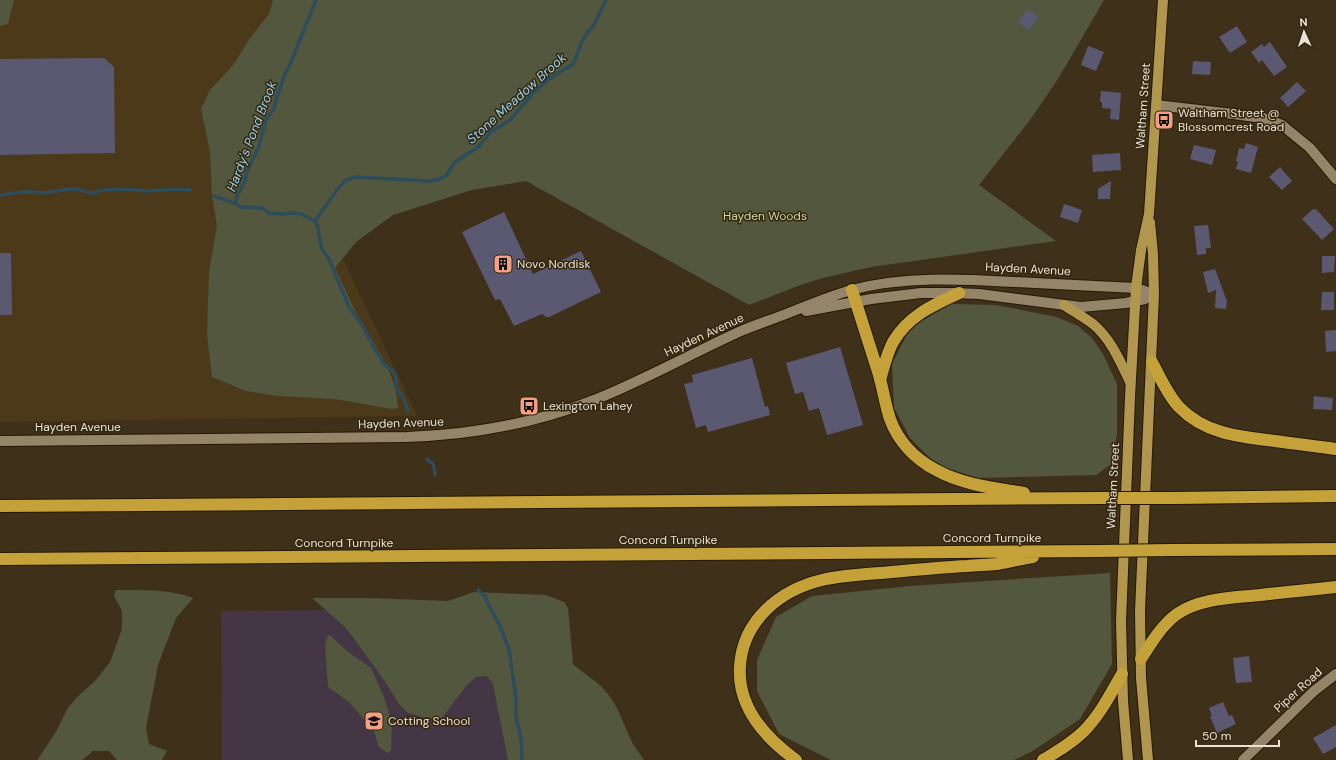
<svg xmlns="http://www.w3.org/2000/svg" width="1336" height="760" viewBox="0 0 1336 760" font-family="'DM Sans',sans-serif">
<style>
.built{fill:#4b391a}
.education{fill:#443644}
.green{fill:#52573e}
.lines{fill:none;stroke-linecap:round;stroke-linejoin:round}
.stream{stroke:#2d4d5c;stroke-width:3.5}
.building{fill:#5b5872}
.street-casing{stroke:#251902;stroke-width:12}
.secondary-casing{stroke:#251902;stroke-width:12}
.primary-casing{stroke:#251902;stroke-width:12}
.highway-casing{stroke:#251902;stroke-width:14}
.street{stroke:#94846a;stroke-width:10}
.secondary{stroke:#94846a;stroke-width:10}
.primary{stroke:#b1964d;stroke-width:10}
.highway{stroke:#c4a239;stroke-width:12}
.highway-bridge-casing{stroke:#251902;stroke-width:14;stroke-linecap:butt}
.highway-bridge{stroke:#c4a239;stroke-width:12}
.labels{text-anchor:middle;stroke-width:3;stroke-linejoin:round;paint-order:stroke}
.street-label{font-size:12px;fill:#eae2d4;stroke:#34270f}
.poi-label{font-size:12px;fill:#eae2d4;stroke:#34270f;text-anchor:start}
.park-label{font-size:12px;fill:#ccd89f;stroke:#34270f}
.water-label{font-size:13px;font-style:italic;fill:#95d3f1;stroke:#34270f}
</style>
<rect width="100%" height="100%" fill="#3f3119"/>
<!-- built -->
<path class="built" d="M0 0H501L322 214 417 416 0 422Z"/>
<!-- education -->
<path class="education" d="M488 608 532 760H222L221 611Z"/>
<!-- green -->
<path class="green" d="M0 0H14L8 24 0 26Z
M273 0H1104L1058 79 1030 120 979 185 1056 241 871 267 823 278 800 285 749 305 526 181 472 190 393 215 356 242 335 268C344 286 351 304 361 321 376 348 397 375 398 408L392 409 335 399 277 396 246 391 212 377 207 335 209 271 217 226 212 195 210 152 201 109 210 90 234 64 250 38 269 14Z
M951 304 996 305 1057 317 1078 326 1092 338 1103 354 1117 384V433L1113 463 1096 475 977 478 937 465 910 438 894 408 892 364 910 328Z
M1110 573 1112 664 1080 719 1031 752 1014 760H831L779 734 757 691V660L776 617 812 596 910 586Z
M116 590C141 590 170 589 193 598L176 618 158 665 146 728 149 744 167 751 162 760H117L109 751H93L82 760H38V759L57 730 67 709 77 697 95 681 110 662 122 629V611L114 596Z
M474 592 546 595 564 602 568 608 573 664C584 674 598 681 608 694 619 708 624 726 632 742 635 748 640 754 644 760H508L493 684 487 676 476 677 467 685 441 719 423 717 408 713 399 704 384 680 347 629 312 598H367L448 601Z
M328 635 331 636 347 651 371 668 384 697 392 723 391 750 388 753 379 747 374 731 349 702 328 687 325 645Z"/>
<g class="lines">
<!-- stream -->
<path class="stream" d="M316 0 289 67 285 74 276 100 274 109 266 120 259 146 246 174 245 181 237 196 236 204 241 207 262 208 269 213 282 214 293 213 301 214 315 221 318 227 319 237 322 249 329 259 349 307 357 317 380 358 385 365 392 370 396 376V386L399 392 403 397 408 411
M0 195 22 192H33L43 193 70 189H77L86 192 94 193 102 190 123 189 146 191 182 189 190 190
M214 196 236 204
M315 221 337 190 346 180 356 177 429 181 440 179 447 175 454 163 478 147 492 131 510 120 532 94 549 79 573 64 575 60 581 43 588 32 594 25 606 0
M427 459 429 461 432 463 434 467 435 475
M478 590 485 596 488 604 499 624 509 649 516 699V717L521 738 522 760"/>
</g>
<!-- building -->
<path class="building" d="M1028 9 1039 17 1029 30 1018 22Z
M1237 26 1247 42 1230 53 1219 37Z
M1270 42 1287 67 1274 76 1262 60 1259 63 1251 52 1262 44 1264 47Z
M1088 46 1104 52 1096 71 1081 65Z
M104 58 114 67 115 153 0 155V59Z
M1193 61 1211 62 1210 75 1192 74Z
M1297 82 1306 91 1288 107 1280 98Z
M1101 91 1121 93 1119 120 1110 119 1111 109 1102 108V102H1100Z
M1246 143 1258 147 1251 173 1236 169 1238 162 1236 161 1239 148 1244 149Z
M1194 145 1216 150 1212 165 1190 159Z
M1120 153 1121 170 1093 172 1092 155Z
M1280 167 1292 181 1282 190 1269 177Z
M1111 181 1110 199H1098V189Z
M1064 204 1082 210 1078 223 1060 217Z
M1313 209 1314 210 1316 209 1334 229 1322 240 1302 219Z
M504 212 533 274 581 251 601 292 549 317H546L542 314 514 326 500 299 495 300 462 232Z
M1208 225 1211 248H1206V254L1197 255 1194 226Z
M0 253H11L12 315H0Z
M1322 256H1335L1334 272 1322 273Z
M1215 269 1227 301 1226 309 1215 308 1216 290 1208 293 1203 272Z
M1322 292H1334V310H1321Z
M1336 330V351L1326 352 1325 331Z
M840 347 863 425 827 435 819 408 809 411 803 392 795 394 786 363Z
M752 358 765 407 768 406 770 415 708 432 706 425 696 428 684 384 693 382 692 375Z
M1314 396 1333 398 1332 410 1313 409Z
M1249 656 1252 682 1236 683 1233 658Z
M1223 702 1229 716 1232 715 1236 724 1217 733 1210 717 1212 716 1209 708Z
M1336 725V747L1323 754 1313 738Z"/>
<g class="lines">
<!-- street casing -->
<g class="street-casing">
<path id="street" d="M1156 105 1233 114 1263 118 1282 125 1310 148 1336 179
M1243 760 1314 691 1336 674"/>
</g>
<!-- secondary casing -->
<g class="secondary-casing">
<path id="secondary" d="M806 311 871 299 921 293H953L979 294 1081 307 1126 303 1145 299 1154 294
M0 441 407 437C469 435 531 424 589 402 641 382 690 354 741 331 757 324 774 319 791 312 811 304 831 296 851 290 904 276 960 279 1014 282 1055 284 1095 286 1136 288L1154 294"/>
</g>
<!-- primary casing -->
<g class="primary-casing">
<path id="primary" d="M1064 305C1073 311 1084 317 1093 324 1111 339 1120 361 1130 382
M1128 760 1123 701 1121 621 1130 397 1136 288 1141 250 1149 214 1163 0
M1148 760 1141 678 1140 611 1154 294 1153 254 1150 222"/>
</g>
<!-- highway casing -->
<g class="highway-casing">
<path id="highway" d="M852 290C861 318 870 346 879 375 883 389 885 404 890 419 898 441 915 459 936 470 963 485 995 488 1024 493
M1152 362C1160 377 1167 394 1179 407 1205 434 1240 437 1275 441 1295 444 1316 446 1336 449
M880 380C884 367 887 353 893 342 908 316 933 305 959 293
M1174 498 1336 496
M0 506 1101 498
M1172 550 1336 549
M0 559 1099 551
M1141 659C1151 643 1161 626 1177 614 1201 598 1232 598 1260 595 1285 592 1311 590 1336 587
M796 760C764 737 737 707 740 666 743 620 780 590 822 580 848 574 876 574 903 571 924 569 945 567 967 566 977 565 987 565 997 564 1009 562 1021 559 1033 557
M1043 760C1058 751 1072 743 1084 731 1100 715 1111 693 1122 674"/>
</g>
<!-- street -->
<use href="#street" class="street"/>
<!-- secondary -->
<use href="#secondary" class="secondary"/>
<!-- primary -->
<use href="#primary" class="primary"/>
<!-- highway -->
<use href="#highway" class="highway"/>
<!-- highway-bridge casing -->
<g class="highway-bridge-casing">
<path id="highway-bridge" d="M1101 498H1174
M1099 551 1172 550"/>
</g>
<!-- highway-bridge -->
<use href="#highway-bridge" class="highway-bridge"/>
</g>
<!-- icons -->
<defs>
<g id="bus-square" transform="scale(1)"><rect x="-9" y="-9" width="18" height="18" rx="4" fill="#f39f83" stroke="#34270f"/><path d="M-5-6H5V4H4V6H2V4H-2V6H-4V4H-5ZM-3.5-4V0h7V-4ZM-3.5 1.2v1.5H-2V1.2ZM2 1.2v1.5H3.5V1.2Z" fill="#111"/></g>
<g id="building-square" transform="scale(1)"><rect x="-9" y="-9" width="18" height="18" rx="4" fill="#f39f83" stroke="#34270f"/><path d="M-4-6H4V6H1V3H-1V6H-4ZM-2.5-4.3h1.7v1.8h-1.7ZM.8-4.3h1.7v1.8H.8ZM-2.5-1h1.7V.8h-1.7ZM.8-1h1.7V.8H.8Z" fill="#111"/></g>
<g id="school-square" transform="scale(1)"><rect x="-9" y="-9" width="18" height="18" rx="4" fill="#f39f83" stroke="#34270f"/><path d="M0-5L7-2L0 1L-7-2ZM-4 1L0 2.5L4 1V4Q0 6-4 4Z" fill="#111"/></g>
</defs>
<g fill-rule="evenodd">
<use href="#bus-square" x="1164" y="120"/>
<use href="#building-square" x="503" y="264"/>
<use href="#bus-square" x="529" y="406"/>
<use href="#school-square" x="374" y="721"/>
</g>
<g class="labels">
<!-- street labels -->
<g class="street-label">
<text transform="translate(1143 106) rotate(-86)" y="4">Waltham Street</text>
<text transform="translate(1028 269) rotate(3)" y="4">Hayden Avenue</text>
<text transform="translate(704 335) rotate(-25)" y="4">Hayden Avenue</text>
<text transform="translate(401 423) rotate(-2)" y="4">Hayden Avenue</text>
<text x="78" y="431">Hayden Avenue</text>
<text transform="translate(1113 486) rotate(-87)" y="4">Waltham Street</text>
<text x="992" y="542">Concord Turnpike</text>
<text x="668" y="544">Concord Turnpike</text>
<text x="344" y="547">Concord Turnpike</text>
<text transform="translate(1298 690) rotate(-42)" y="4">Piper Road</text>
</g>
<!-- poi labels -->
<g class="poi-label">
<text x="1178" y="117">Waltham Street @<tspan x="1178" dy="14">Blossomcrest Road</tspan></text>
<text x="517" y="268">Novo Nordisk</text>
<text x="543" y="410">Lexington Lahey</text>
<text x="388" y="725">Cotting School</text>
</g>
<!-- park labels -->
<g class="park-label">
<text x="765" y="220">Hayden Woods</text>
</g>
<!-- water labels -->
<g class="water-label">
<text transform="translate(516 98) rotate(-42)" y="5">Stone Meadow Brook</text>
<text transform="translate(251 136) rotate(-69)" y="5">Hardy's Pond Brook</text>
</g>
</g>
<!-- north arrow -->
<g transform="translate(1304 32) rotate(357)" stroke="#34270f" stroke-width="3" paint-order="stroke">
<path d="M0-3L7 15L0 10L-7 15Z" fill="#eae2d4"/>
<text y="-6" font-size="11" font-weight="bold" text-anchor="middle" fill="#eae2d4">N</text>
</g>
<!-- scale -->
<path d="M1196 740v6h83v-6" fill="none" stroke="#eae2d4" stroke-width="2"/>
<text x="1202" y="740" font-size="12" fill="#eae2d4" stroke="#34270f" stroke-width="3" paint-order="stroke">50 m</text>
</svg>
